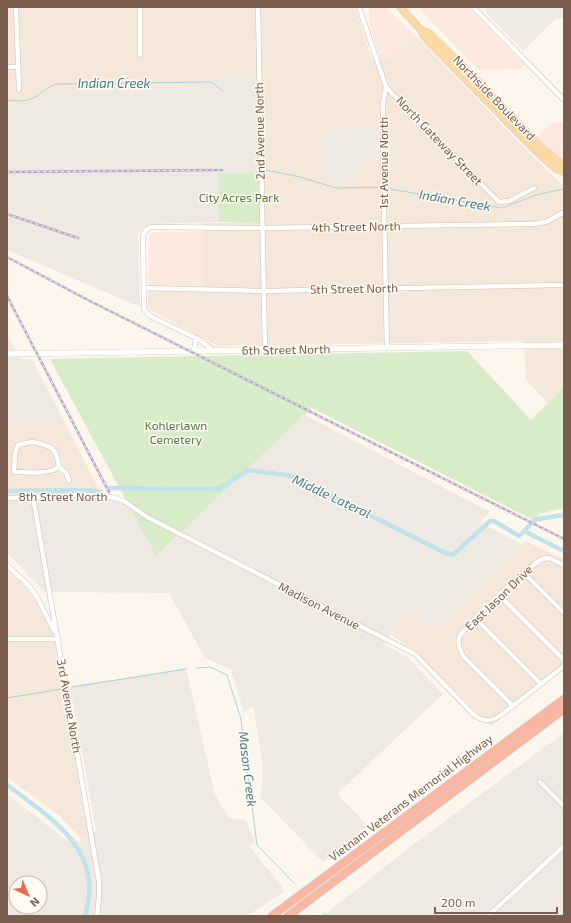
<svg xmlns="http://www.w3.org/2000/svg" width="571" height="923" viewBox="0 0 571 923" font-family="'Exo 2',sans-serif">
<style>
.residential{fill:#f5e8da;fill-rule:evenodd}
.commercial{fill:#fde8e0}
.industrial{fill:#efe9e4;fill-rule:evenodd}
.green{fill:#d8ecc9}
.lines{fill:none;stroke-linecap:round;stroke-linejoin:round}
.stream{stroke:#a5d3da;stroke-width:1}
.canal{stroke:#bfe3e8;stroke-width:4.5}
.minor-casing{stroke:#d1beb0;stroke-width:5.5}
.tertiary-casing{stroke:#d1beb0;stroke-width:6}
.primary-casing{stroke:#dad1cd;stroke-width:8}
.motorway-casing{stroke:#dad1cd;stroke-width:9}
.minor{stroke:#fff;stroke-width:4.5}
.tertiary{stroke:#fff;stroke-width:5.5}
.primary{stroke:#fbd9a5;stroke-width:7}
.motorway{stroke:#f7b7a3;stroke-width:8}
.rail-casing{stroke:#b9a8c9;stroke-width:2.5}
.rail{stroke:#fffaf3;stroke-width:1;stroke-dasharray:3;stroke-linecap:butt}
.labels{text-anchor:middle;stroke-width:3;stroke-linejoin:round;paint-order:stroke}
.street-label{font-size:12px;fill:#7a5c4d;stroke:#fffaf3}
.park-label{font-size:12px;fill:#537a41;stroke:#fffaf3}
.water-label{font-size:13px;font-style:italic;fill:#437c86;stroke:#fffaf3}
</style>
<rect width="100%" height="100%" fill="#fdf6ec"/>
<!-- residential -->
<path class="residential" d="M7 7H355L372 60 390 58 415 35 529 153 564 186V387L548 403 526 380 524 341 218 346 150 310 148 306V289L204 288 203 223H260L259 173 205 78V87L55 92 30 107 7 102ZM323 130 357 167 358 182Z
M64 421 104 499 7 502V423Z
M526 541 564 559V668L491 726 414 650 391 635 408 612 437 628Z
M7 565 24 585 49 618 53 630 89 836 83 841 61 817 7 777Z"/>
<!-- commercial -->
<path class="commercial" d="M369 7H384L396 17 415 35 390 58 380 59 369 22Z
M418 7H467L525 65 521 69 478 70Z
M564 122V162L537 137 551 123Z
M203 231 204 288 148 289 149 234 155 232Z"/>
<!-- industrial -->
<path class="industrial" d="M486 7H564V18L555 19 523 51 487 14Z
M257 77 259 173 218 174 219 222 149 224 142 229 138 235 140 307 7 250V102L30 107 55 92 205 87V78Z
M378 127 379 158 362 160V167H357L358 182H342L324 176 323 130Z
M7 334 21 359H32L64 421 7 423Z
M305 415 490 512 480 522 522 545 437 628 408 612 384 644 407 657 443 694 337 794 368 826 323 862 261 798 263 765 253 706 244 713 231 670 205 658 169 593 45 592 7 553V502L125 498 156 556Z
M183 670 187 672 215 795 229 818 246 820 255 843 249 846 285 891 247 916H7V794L66 840 83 841 96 830 70 686ZM16 883H40V907H16Z
M564 733V916H323L419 840Z"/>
<!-- green -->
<path class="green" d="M218 173H259L260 223 219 222Z
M467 351 531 420 564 387V508L539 514 533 520 312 408 156 556 50 359Z"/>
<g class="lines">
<!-- stream -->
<path class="stream" d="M7 100C15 101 25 102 33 98 42 94 47 86 57 84L211 82 223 91
M266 170 300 177 336 188 381 187
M390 189 502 208 536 195 564 189
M196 668 210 667 227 675 241 719 257 845 294 883
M72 687 186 669
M7 698 62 689
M323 913 326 916"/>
<!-- canal -->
<path class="canal" d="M109 488 219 489 248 470 292 476 443 552 453 555 490 521H494L519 536 530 525
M7 491 86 490 101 492
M534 521 538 519 564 515
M524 531 564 551
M7 785C52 819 105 850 85 916"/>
<!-- minor casing -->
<g class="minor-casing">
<path id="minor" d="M16 7 19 90
M140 7V55
M258 7 265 350
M359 7 386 87 383 103V159L387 348
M473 7 564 100
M7 67H17
M386 87 499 202 509 201 534 188
M144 288 263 291 564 285
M194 351 196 338
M214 351 200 340 150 316 144 309 143 235 146 230 150 227 262 228 532 224 546 222 562 213 564 215
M32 442C50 445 57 447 59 467 47 475 28 472 14 472L15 453 18 445Z
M59 467 66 473 69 481
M33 497 99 881V897L97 916
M7 498 87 495 112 497 124 501 147 517 415 654 474 715C484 722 491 722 501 715L564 666
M7 565 29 586 36 595 54 631
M524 573 564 613
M500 596 564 660
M476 619 541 684
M7 639H58L57 638
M513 706 463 656C461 651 457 645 459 638 465 623 525 572 541 559L549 558 564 565
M540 782 564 806
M488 916 564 846"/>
</g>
<!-- tertiary casing -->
<g class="tertiary-casing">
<path id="tertiary" d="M7 354 564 345"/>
</g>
<!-- primary casing -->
<g class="primary-casing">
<path id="primary" d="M400 7 420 29 426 39 535 150 556 169 564 172
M420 29 430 34 473 76 539 145 560 163 563 171"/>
</g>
<!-- motorway casing -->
<g class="motorway-casing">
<path id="motorway" d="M272 916 564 699
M288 916 564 709"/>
</g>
<!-- minor -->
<use href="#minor" class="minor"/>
<!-- tertiary -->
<use href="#tertiary" class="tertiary"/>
<!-- primary -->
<use href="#primary" class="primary"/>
<!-- motorway -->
<use href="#motorway" class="motorway"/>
<!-- rail casing -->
<g class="rail-casing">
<path id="rail" d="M7 172 222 170
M7 214 78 238
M7 257 84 298 564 539
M7 296 109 492"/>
</g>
<!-- rail -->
<use href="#rail" class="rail"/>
</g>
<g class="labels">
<!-- street labels -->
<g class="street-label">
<text transform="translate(494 98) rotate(46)" y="4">Northside Boulevard</text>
<text transform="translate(260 131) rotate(-91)" y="4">2nd Avenue North</text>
<text transform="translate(439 141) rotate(46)" y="4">North Gateway Street</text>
<text transform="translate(384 163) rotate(-90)" y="4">1st Avenue North</text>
<text transform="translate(356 227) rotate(-1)" y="4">4th Street North</text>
<text transform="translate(354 289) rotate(-1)" y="4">5th Street North</text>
<text transform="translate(286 350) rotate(-1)" y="4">6th Street North</text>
<text x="63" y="501">8th Street North</text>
<text transform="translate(499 598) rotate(-44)" y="4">East Jason Drive</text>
<text transform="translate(319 606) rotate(27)" y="4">Madison Avenue</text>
<text transform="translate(69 706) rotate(80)" y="4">3rd Avenue North</text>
<text transform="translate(411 798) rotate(-37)" y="4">Vietnam Veterans Memorial Highway</text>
</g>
<!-- park labels -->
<g class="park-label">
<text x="239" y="202">City Acres Park</text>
<text x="176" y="430">Kohlerlawn<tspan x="176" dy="14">Cemetery</tspan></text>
</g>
<!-- water labels -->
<g class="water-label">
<text x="114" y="88">Indian Creek</text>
<text transform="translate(455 200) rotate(10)" y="5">Indian Creek</text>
<text transform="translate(332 496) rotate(25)" y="5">Middle Lateral</text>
<text transform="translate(248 769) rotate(83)" y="5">Mason Creek</text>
</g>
</g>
<!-- border -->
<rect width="571" height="923" fill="none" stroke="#7a5c4d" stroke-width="16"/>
<!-- north arrow -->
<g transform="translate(28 895) rotate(136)"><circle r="19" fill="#fffaf3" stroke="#cabbb1"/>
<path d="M0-3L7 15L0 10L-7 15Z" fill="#e76f51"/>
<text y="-6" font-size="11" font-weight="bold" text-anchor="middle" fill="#7a5c4d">N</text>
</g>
<!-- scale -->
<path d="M435 907v6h122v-6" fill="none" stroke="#7a5c4d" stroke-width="2"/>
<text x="441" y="907" font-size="12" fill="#7a5c4d" stroke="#fffaf3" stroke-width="3" paint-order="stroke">200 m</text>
</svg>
